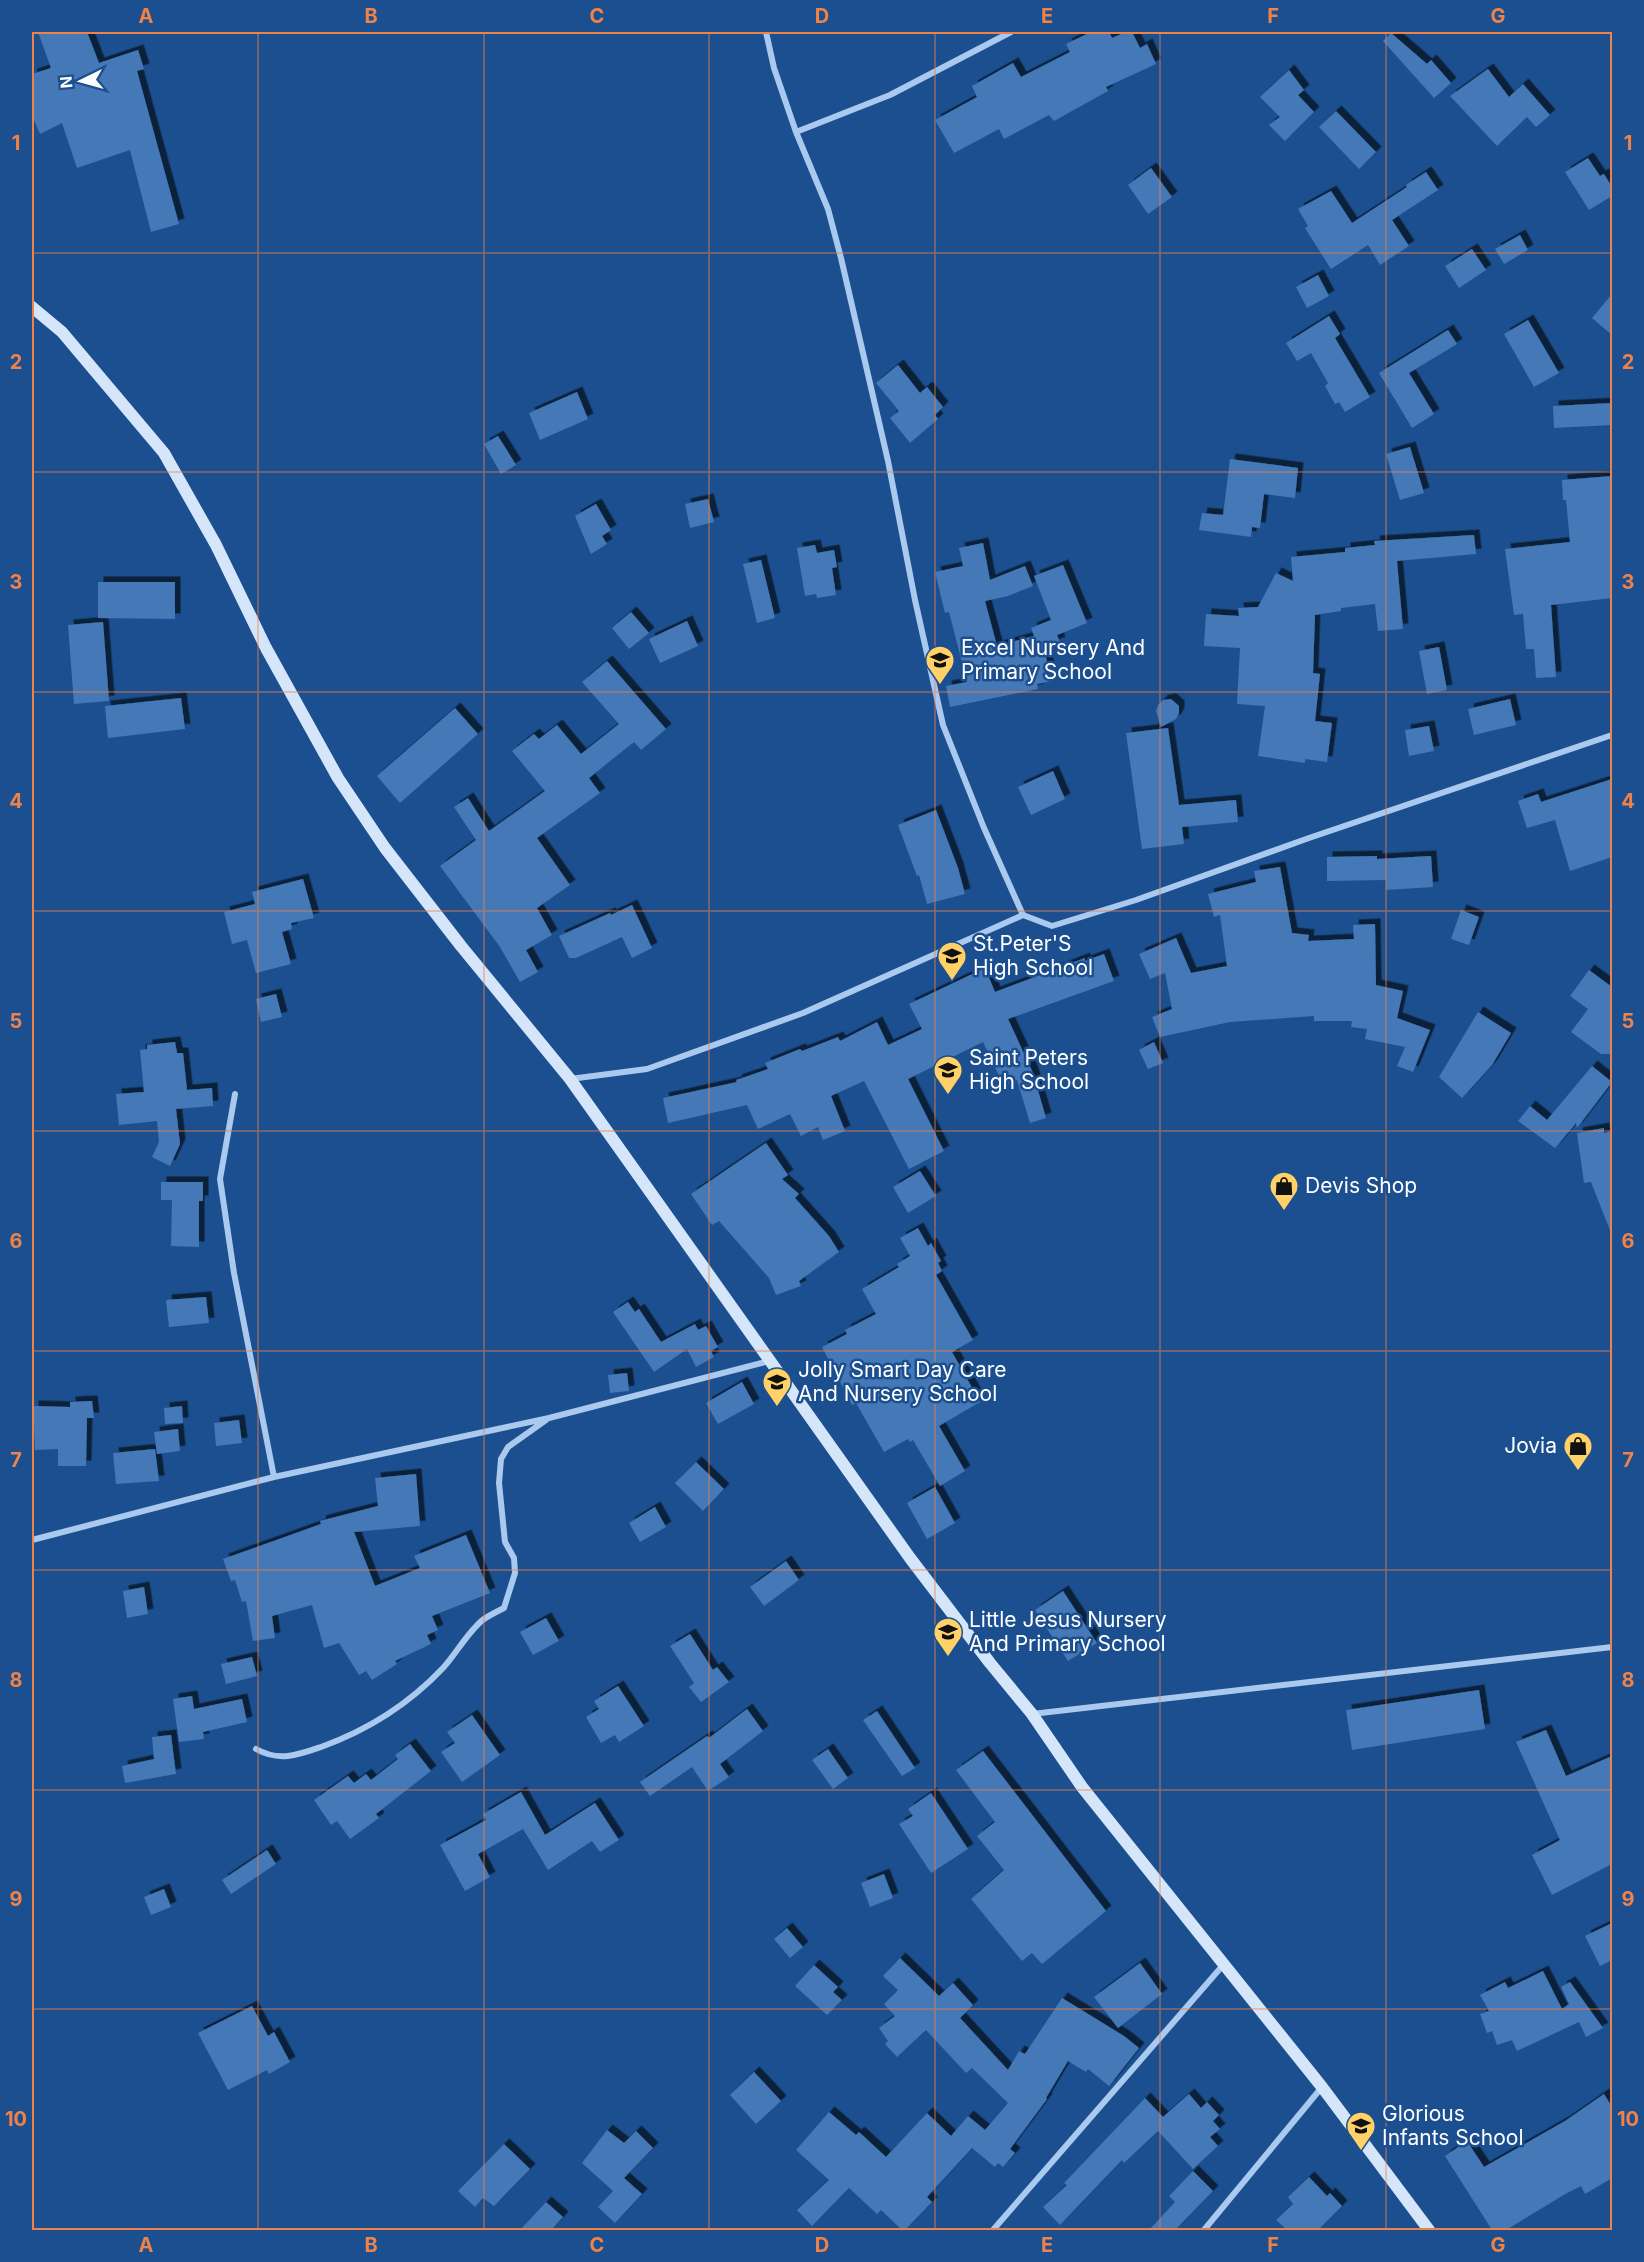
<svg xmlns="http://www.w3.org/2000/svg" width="1644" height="2262" viewBox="0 0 1644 2262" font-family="Inter,sans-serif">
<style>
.building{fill:#4478b7;filter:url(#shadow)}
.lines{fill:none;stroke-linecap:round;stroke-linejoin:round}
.street{stroke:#a9c9ee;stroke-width:6}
.secondary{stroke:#d6e6fa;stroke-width:12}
.grid{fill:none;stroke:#ee8249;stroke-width:1.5;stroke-opacity:0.55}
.labels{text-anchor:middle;stroke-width:5;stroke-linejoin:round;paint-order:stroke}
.poi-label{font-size:21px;fill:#fff;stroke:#1b4f8f;text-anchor:start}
.neatline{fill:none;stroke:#ee8249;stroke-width:2}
.grid-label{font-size:20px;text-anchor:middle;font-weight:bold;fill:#ee8249}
</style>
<defs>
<filter id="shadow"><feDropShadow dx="5.5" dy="-5.5" stdDeviation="0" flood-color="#0009"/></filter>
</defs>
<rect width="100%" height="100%" fill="#1b4f8f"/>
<!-- building -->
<path class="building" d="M38 32H87L99 63 138 50 144 69 137 71 179 224 151 232 130 150 77 168 62 123 40 134 32 116V74L51 68Z
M1091 32H1109L1112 38 1126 32H1132L1140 48 1147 44 1156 64 1106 87 1108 91 1054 121 1049 115 1004 139 999 129 954 153 935 120 977 97 972 86 1013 63 1021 77 1070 52 1066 44Z
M1391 33 1427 64 1431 60 1451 83 1434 98 1383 41Z
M1488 69 1509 97 1523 84 1550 115 1536 127 1527 117 1497 146 1450 96Z
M1289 70 1304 90 1298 95 1314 112 1285 141 1269 125 1280 117 1260 97Z
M1336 111 1376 152 1359 169 1319 127Z
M1588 158 1600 176 1604 174 1612 187V196L1589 210 1565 172Z
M1151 168 1172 197 1148 214 1128 185Z
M1426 172 1438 190 1392 220 1409 246 1380 265 1368 245 1331 269 1305 228 1308 226 1298 209 1331 191 1352 223 1407 187 1406 185Z
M1520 235 1528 250 1504 264 1495 249Z
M1472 249 1486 270 1459 288 1445 266Z
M1318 275 1329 296 1307 308 1296 287Z
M1612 294V335L1592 318Z
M1329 316 1340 334 1335 338 1370 397 1345 412 1339 402 1335 404 1325 386 1328 383 1311 353 1297 361 1286 343Z
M1528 320 1559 373 1534 387 1504 334Z
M1448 330 1457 344 1409 373 1434 414 1412 428 1379 373Z
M898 365 920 393 927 387 943 407 935 415 938 419 910 443 890 418 899 411 876 383Z
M577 392 588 419 540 440 529 413Z
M1612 403V425L1554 428 1553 406Z
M498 436 516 465 501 474 484 444Z
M1410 447 1424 493 1400 500 1386 454Z
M1230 459 1298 468 1295 498 1264 494 1260 528 1252 527 1251 537 1199 530 1202 513 1223 515Z
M1612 476V598L1551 605 1556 677 1536 678 1534 649H1526L1523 614 1514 615 1505 549 1570 542 1566 500H1563L1562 480Z
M708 499 714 522 690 528 685 504Z
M596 504 611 530 602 536 607 544 591 554 575 516Z
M1474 535 1476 554 1397 561 1403 629 1378 631 1375 604 1341 608V611L1315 615 1313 673 1320 674 1315 721 1332 723 1327 762 1305 759V763L1258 756 1265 706 1237 704 1240 648 1204 646 1206 614 1239 616 1238 608 1258 607 1276 573 1293 581 1291 557 1345 552V548L1375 545 1374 541Z
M983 543 990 580 1025 566 1033 586 1008 596 985 601 997 646 1034 636 1031 628 1051 620 1034 576 1063 565 1087 623 1057 635 1060 642 1044 649 1052 681 1037 684 1038 689 950 707 946 686 967 682 949 612 945 613 935 572 963 566 959 548Z
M815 545 817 553 834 550 837 567 832 568 836 595 817 598 816 594 805 596 797 548Z
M761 560 775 618 757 623 743 564Z
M98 582H175V619L98 618Z
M631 612 649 633 629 649 612 628Z
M687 621 698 646 660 663 649 639Z
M103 622 109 701 74 704 68 625Z
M1439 647 1447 690 1427 694 1419 651Z
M607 661 666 729 641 750 634 742 589 778 600 793 537 838 570 885 537 908 552 935 526 950 538 972 520 982 500 947 440 866 476 840 454 807 468 798 489 831 545 791 512 751 534 734 539 739 557 725 581 754 619 724 582 682Z
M181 698 185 729 108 738 105 706Z
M1171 699 1179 706V713L1176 719 1161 727 1156 711 1158 705 1163 700Z
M1510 699 1516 725 1474 735 1468 709Z
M455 708 478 734 400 803 377 776Z
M1429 726 1434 751 1409 756 1405 730Z
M1168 728 1179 805 1236 800 1238 822 1182 827 1184 844 1142 849 1126 733Z
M1053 771 1065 799 1031 815 1018 787Z
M1612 779V857L1570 871 1555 820 1527 828 1518 801 1538 794 1541 802Z
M936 810 958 868 965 894 927 904 919 875 917 876 898 825Z
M1377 856V859L1431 856 1433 887 1386 890V880L1327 881V857Z
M1280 867 1292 933 1309 935 1308 941 1354 939 1353 925 1375 924 1376 985 1403 991 1397 1018 1430 1030 1413 1072 1397 1066 1405 1047 1365 1039 1367 1029 1351 1027 1352 1021H1314V1016L1230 1022 1160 1037 1152 1017 1172 1009 1165 973 1150 979 1139 954 1176 938 1191 973 1227 966 1220 915 1214 917 1208 894 1256 882 1254 871Z
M303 879 314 918 291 923 292 929 282 932 291 964 256 973 247 940 232 944 224 912 255 904 252 892Z
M632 905 652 948 632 958 622 937 576 958H569L559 936 610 913 611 915Z
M1461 910 1479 917 1469 945 1451 939Z
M1104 954 1114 981 1008 1019 1033 1073 1046 1118 1030 1123 1017 1080 1004 1086 983 1042 908 1079 944 1151 909 1169 864 1081 831 1096 845 1131 823 1140 818 1127 801 1136 790 1114 758 1129 747 1105 668 1123 663 1098 737 1082 736 1080 768 1069 765 1063 800 1049 802 1051 838 1037 840 1041 877 1022 888 1045 922 1029 909 1004 985 968 995 992 1085 958V961Z
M1589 970 1612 987V1054H1601L1571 1032 1588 1009 1570 996Z
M276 994 282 1017 261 1022 256 999Z
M1478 1012 1511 1033 1492 1065 1462 1098 1439 1077Z
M175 1042 177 1053H183L187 1090 212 1088 213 1106 176 1109 180 1144 170 1166 152 1157 159 1142 157 1121 119 1125 116 1094 144 1092 140 1050 147 1049V1045Z
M1154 1042 1163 1063 1148 1069 1139 1050Z
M1592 1066 1612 1082 1577 1128 1576 1123 1555 1148 1518 1121 1530 1106 1547 1120Z
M1604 1128V1133L1612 1131 1611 1233 1591 1182 1584 1183 1577 1133Z
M766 1143 788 1175 782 1179 799 1194 795 1198 829 1236 839 1252 799 1281 801 1286 776 1295 769 1278 719 1221 712 1225 691 1194Z
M920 1171 936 1196 908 1213 893 1187Z
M161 1182H203V1201H199V1247L171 1246 172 1200H161Z
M918 1228 928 1246 931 1243 941 1261 938 1263 942 1271 936 1275 973 1340 952 1352 980 1402 939 1426 965 1471 940 1486 913 1440 910 1442 908 1439 884 1452 856 1403 852 1405 822 1347 847 1334 845 1330 876 1314 862 1289 899 1267 897 1264 910 1256 900 1238Z
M206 1297 209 1323 169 1327 166 1300Z
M628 1302 635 1312 639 1309 661 1342 695 1324 698 1330 706 1326 718 1347 711 1351 714 1357 696 1367 687 1349 654 1372 613 1312Z
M627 1373 629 1391 610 1393 608 1375Z
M742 1382 754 1404 718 1424 706 1403Z
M92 1401 94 1418H87L86 1466H58V1449L35 1450 33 1406 70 1407V1402Z
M182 1406 183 1423 165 1424 164 1408Z
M239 1420 242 1443 216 1446 214 1423Z
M178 1429 180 1451 157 1454 154 1432Z
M155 1449 159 1481 116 1484 113 1453Z
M696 1462 724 1489 703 1511 675 1483Z
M416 1474 420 1526 354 1532 375 1586 420 1568 414 1556 466 1535 490 1593 432 1616 438 1630 427 1635 431 1644 395 1661 397 1664 372 1680 366 1671 359 1675 339 1643 324 1648 312 1605 272 1616 275 1638 253 1641 246 1601 242 1602 235 1580 231 1581 223 1559 321 1524 320 1521 378 1506 375 1478Z
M935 1487 955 1523 927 1539 907 1503Z
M655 1507 666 1527 640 1542 629 1523Z
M786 1561 799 1580 764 1606 750 1587Z
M144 1587 148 1614 127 1618 123 1591Z
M1063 1591 1097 1643 1068 1661 1035 1610Z
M546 1618 559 1641 533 1655 520 1632Z
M690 1634 713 1670 717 1667 729 1682 701 1702 689 1687 694 1683 670 1646Z
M252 1657 257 1676 226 1684 221 1664Z
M618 1686 644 1726 619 1742 615 1735 601 1743 586 1717 599 1709 594 1701Z
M1479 1690 1485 1729 1352 1750 1346 1710Z
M192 1696 194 1709 242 1699 247 1722 203 1732 204 1739 179 1742 173 1699Z
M747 1709 763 1731 720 1764 729 1777 708 1791 692 1767 650 1796 640 1782 707 1736 709 1738Z
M877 1711 915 1768 902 1776 863 1720Z
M472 1715 500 1755 462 1782 441 1752 455 1743 447 1732Z
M1546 1730 1566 1776 1612 1756V1864L1552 1895 1532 1855 1560 1840 1516 1742Z
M171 1735 176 1774 125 1783 122 1766 154 1759 152 1737Z
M410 1744 431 1771 376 1814 379 1818 350 1839 337 1821 331 1825 314 1800 348 1776 354 1783 366 1774 371 1780 398 1759 395 1755Z
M828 1749 848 1778 833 1789 812 1760Z
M983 1751 1106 1911 1042 1964 1032 1953 1022 1961 971 1899 1004 1870 977 1836 995 1822 956 1770Z
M521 1792 545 1835 595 1803 619 1840 600 1852 592 1841 548 1870 523 1829 478 1854 490 1877 465 1891 440 1845 486 1820 483 1814Z
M931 1793 968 1849 931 1873 899 1824 913 1816 908 1809Z
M267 1850 276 1864 231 1894 222 1880Z
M884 1874 893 1898 870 1907 861 1883Z
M164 1889 171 1907 151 1915 144 1897Z
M1612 1923V1960L1600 1966 1585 1936Z
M787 1928 803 1947 790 1958 774 1939Z
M900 1958 939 1996 953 1983 973 2005 960 2018 1008 2070 1019 2051 1025 2054 1062 1998 1124 2036 1139 2048 1109 2086 1088 2069 1086 2072 1068 2061 1046 2098 1047 2099 1010 2149 1015 2153 1003 2167 998 2163 995 2167 972 2148 927 2197 932 2202 905 2230H902L881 2210 877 2214 849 2188 812 2226 797 2210 829 2180 796 2150 829 2112 856 2135 859 2132 886 2157 927 2113 951 2136 968 2116 985 2130 1008 2103 972 2068 966 2073 926 2030 897 2057 885 2044 888 2041 879 2028 895 2016 884 2004 898 1990 883 1976Z
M1140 1963 1162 1994 1118 2028 1094 1997Z
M814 1965 838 1987 833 1992 842 2000 827 2015 795 1986Z
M1543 1971 1562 2009 1569 2004 1561 1987 1570 1982 1603 2028 1586 2037 1579 2022 1517 2051 1512 2040 1497 2045 1492 2031 1487 2033 1480 2014 1489 2011 1480 1995 1505 1982 1508 1988Z
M252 2006 268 2036 274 2032 290 2062 269 2074 267 2070 228 2090 198 2033Z
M754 2072 781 2101 756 2124 730 2095Z
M1189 2094 1201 2108 1207 2102 1219 2115 1213 2121 1220 2129 1210 2137 1218 2146 1193 2169 1158 2131 1124 2163 1122 2160 1060 2225 1043 2207 1067 2185 1064 2183 1145 2098 1163 2117Z
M1604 2094 1612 2107V2178L1585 2194 1581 2186 1567 2193 1506 2230H1492L1445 2156 1467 2141 1484 2167 1565 2121Z
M607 2130 624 2143 636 2131 653 2148 624 2178 642 2194 615 2223 598 2207 613 2191 582 2163Z
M504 2144 530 2169 494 2206 483 2198 475 2207 458 2191Z
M1193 2171 1213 2191 1175 2230H1149L1175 2202 1169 2196Z
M1309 2177 1327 2196 1330 2193 1342 2206 1318 2230H1287L1276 2220 1293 2204 1288 2197Z
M546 2202 563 2217 551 2230H520Z"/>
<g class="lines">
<!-- street -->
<path class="street" d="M766 32 774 68 796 132 828 209 841 258 888 461 915 600 943 725 984 828 1023 915
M796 132 890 95 1011 32
M570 1079 647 1069 803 1013 1023 915 1052 926 1136 900 1309 838 1612 735
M235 1094 220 1179 234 1273 274 1477
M32 1540 274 1477 549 1418 769 1361
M1032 1714 1612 1647
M256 1749C279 1762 298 1755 321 1747 368 1730 409 1704 443 1668 456 1654 469 1630 484 1619 490 1615 498 1611 504 1608L515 1573 514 1558 505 1542 499 1483 501 1459 508 1447 546 1420
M993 2230 1224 1964
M1204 2230 1322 2087"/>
<!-- secondary -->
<path class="secondary" d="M32 307 62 332 164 453 216 545 266 648 338 778 385 848 461 946 570 1079 910 1558 990 1663 1032 1714 1082 1787 1322 2087 1429 2230"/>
</g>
<!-- grid -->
<path class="grid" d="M258 32V2230M484 32V2230M709 32V2230M935 32V2230M1160 32V2230M1386 32V2230M32 253H1612M32 472H1612M32 692H1612M32 911H1612M32 1131H1612M32 1351H1612M32 1570H1612M32 1790H1612M32 2009H1612"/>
<!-- icons -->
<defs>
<g id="school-pin" transform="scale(1.5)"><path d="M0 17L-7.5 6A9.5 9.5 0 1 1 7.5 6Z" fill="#ffd166" stroke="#1b4f8f"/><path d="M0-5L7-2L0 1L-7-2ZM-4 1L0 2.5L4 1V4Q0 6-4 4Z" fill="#111"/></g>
<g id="shop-pin" transform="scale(1.5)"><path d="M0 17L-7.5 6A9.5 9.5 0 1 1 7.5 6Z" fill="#ffd166" stroke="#1b4f8f"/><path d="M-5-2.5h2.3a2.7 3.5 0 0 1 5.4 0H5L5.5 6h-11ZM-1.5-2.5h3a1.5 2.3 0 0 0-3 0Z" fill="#111"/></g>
</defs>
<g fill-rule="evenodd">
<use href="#school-pin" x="940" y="660"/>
<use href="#school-pin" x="952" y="956"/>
<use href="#school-pin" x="948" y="1070"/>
<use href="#shop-pin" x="1284" y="1186"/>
<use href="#school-pin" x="777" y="1382"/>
<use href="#shop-pin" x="1578" y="1446"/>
<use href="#school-pin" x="948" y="1632"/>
<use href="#school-pin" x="1361" y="2126"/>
</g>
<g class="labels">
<!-- poi labels -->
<g class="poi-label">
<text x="961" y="655">Excel Nursery And<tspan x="961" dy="24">Primary School</tspan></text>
<text x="973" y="951">St.Peter'S<tspan x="973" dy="24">High School</tspan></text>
<text x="969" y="1065">Saint Peters<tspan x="969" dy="24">High School</tspan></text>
<text x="1305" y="1193">Devis Shop</text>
<text x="798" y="1377">Jolly Smart Day Care<tspan x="798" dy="24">And Nursery School</tspan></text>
<text x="1557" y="1453" text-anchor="end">Jovia</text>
<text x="969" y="1627">Little Jesus Nursery<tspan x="969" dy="24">And Primary School</tspan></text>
<text x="1382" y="2121">Glorious<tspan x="1382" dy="24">Infants School</tspan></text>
</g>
</g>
<!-- border -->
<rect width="1644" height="2262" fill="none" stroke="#1b4f8f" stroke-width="66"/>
<!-- north arrow -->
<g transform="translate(81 81) rotate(265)" stroke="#1b4f8f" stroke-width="4.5" paint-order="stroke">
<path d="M0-4.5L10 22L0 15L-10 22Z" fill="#ffffff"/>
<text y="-9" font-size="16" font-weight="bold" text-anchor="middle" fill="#ffffff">N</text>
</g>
<rect x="33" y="33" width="1578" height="2196" class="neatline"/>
<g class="grid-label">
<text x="146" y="23">A</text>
<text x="371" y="23">B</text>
<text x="597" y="23">C</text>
<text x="822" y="23">D</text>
<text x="1047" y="23">E</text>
<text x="1273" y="23">F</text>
<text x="1498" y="23">G</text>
<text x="16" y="150">1</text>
<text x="1628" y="150">1</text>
<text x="16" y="369">2</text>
<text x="1628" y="369">2</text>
<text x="16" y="589">3</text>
<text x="1628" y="589">3</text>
<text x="16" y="808">4</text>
<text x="1628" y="808">4</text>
<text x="16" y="1028">5</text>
<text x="1628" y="1028">5</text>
<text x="16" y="1248">6</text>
<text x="1628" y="1248">6</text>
<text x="16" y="1467">7</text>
<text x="1628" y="1467">7</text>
<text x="16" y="1687">8</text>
<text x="1628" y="1687">8</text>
<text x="16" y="1906">9</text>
<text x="1628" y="1906">9</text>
<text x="16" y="2126">10</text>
<text x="1628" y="2126">10</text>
<text x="146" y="2252">A</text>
<text x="371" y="2252">B</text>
<text x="597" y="2252">C</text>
<text x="822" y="2252">D</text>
<text x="1047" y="2252">E</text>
<text x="1273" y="2252">F</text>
<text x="1498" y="2252">G</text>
</g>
</svg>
